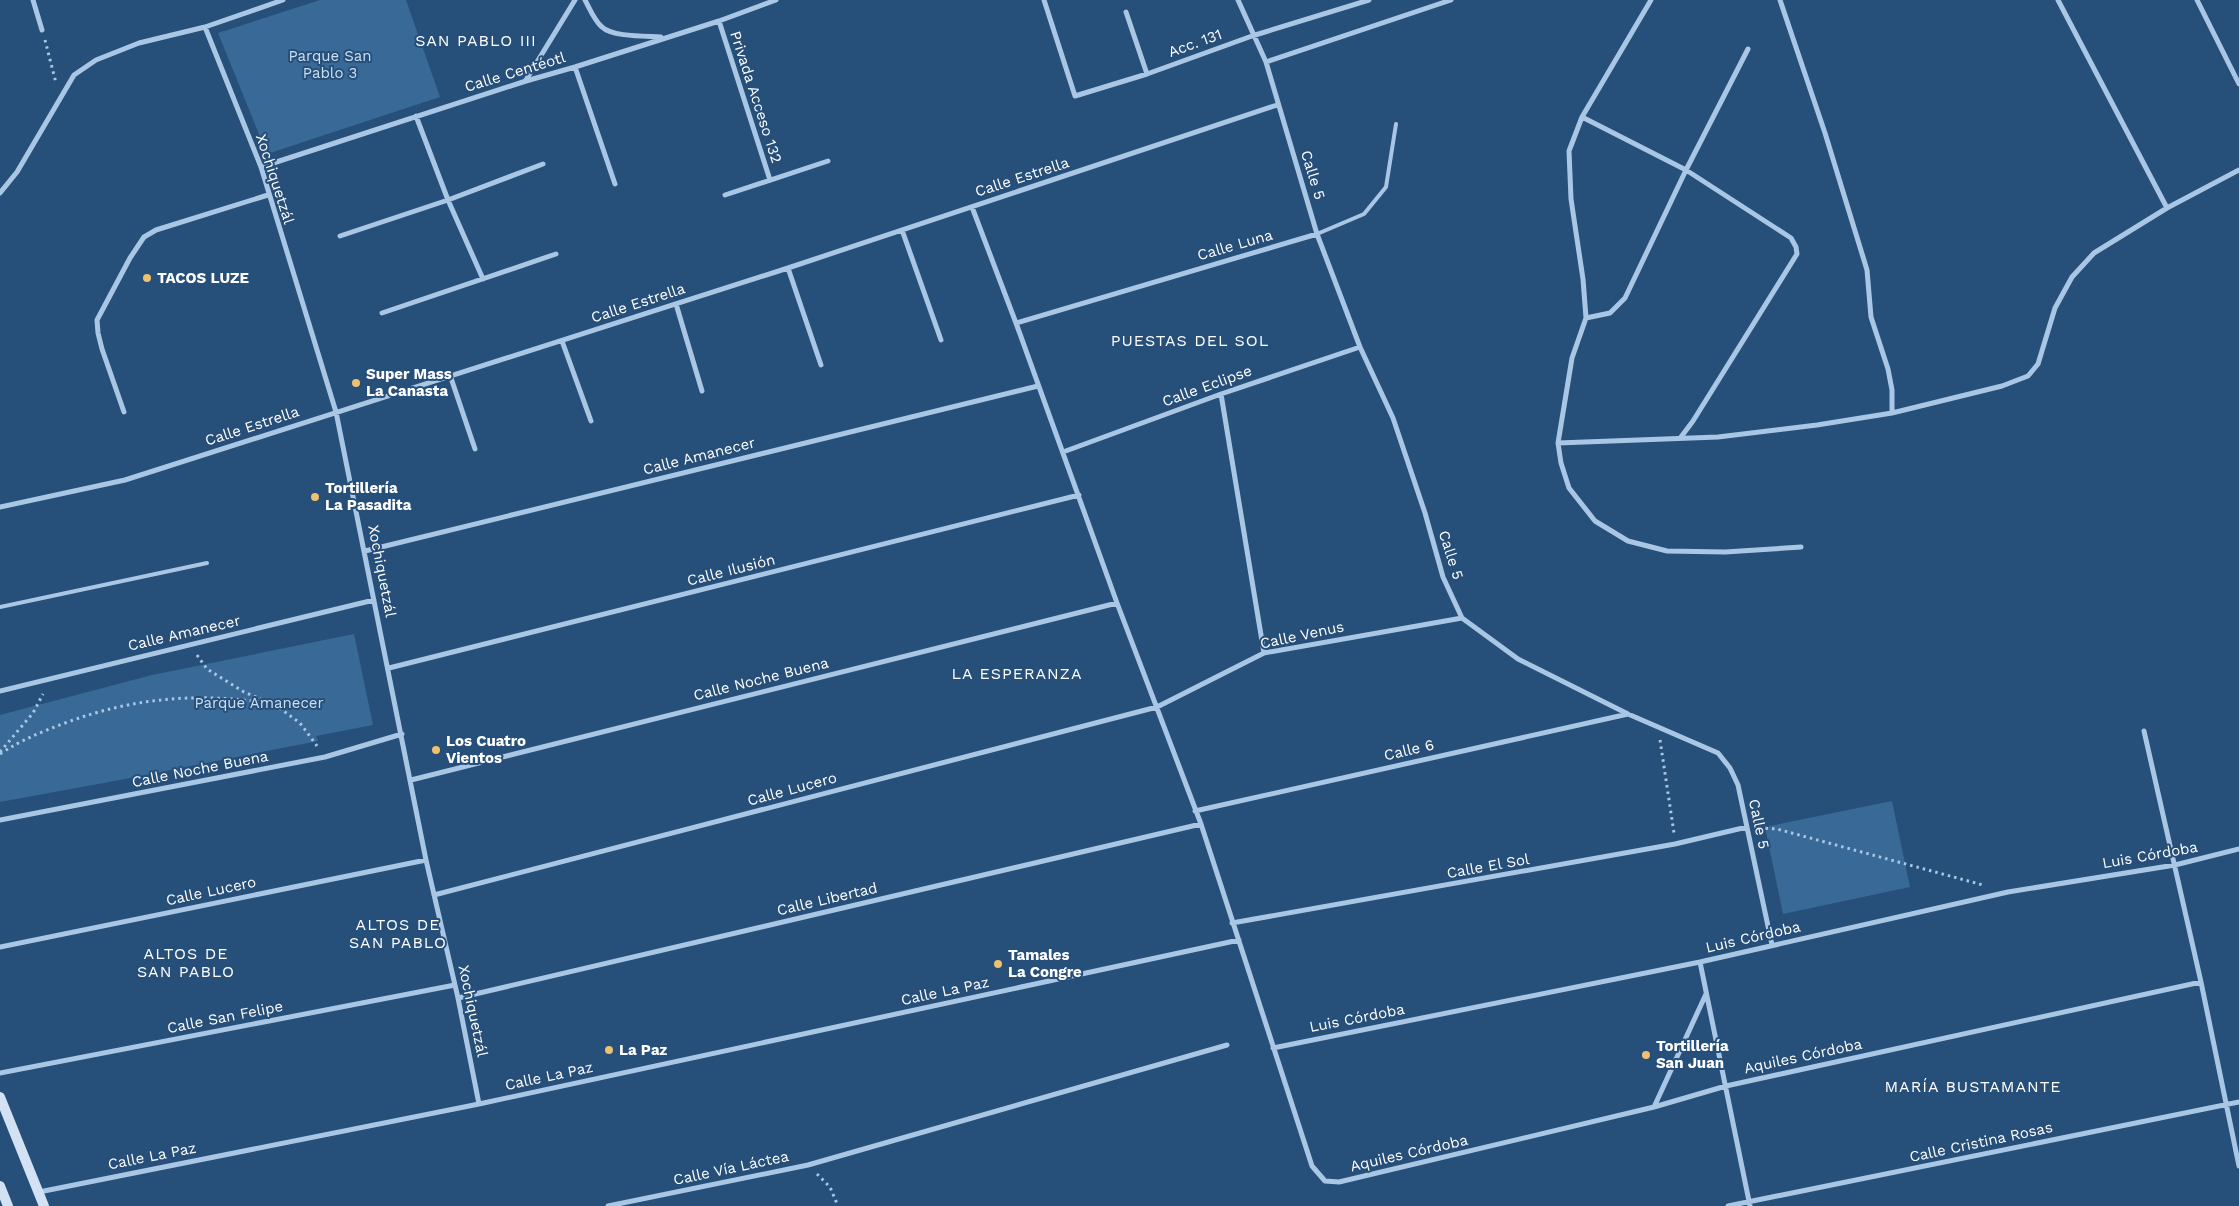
<svg xmlns="http://www.w3.org/2000/svg" width="2239" height="1206" viewBox="0 0 2239 1206" font-family="'Work Sans',sans-serif">
<style>
.green{fill:#396997}
.lines{fill:none;stroke-linecap:round;stroke-linejoin:round}
.path{stroke:#a9c7e4;stroke-width:3;stroke-dasharray:2.5 4;stroke-linecap:butt}
.lane{stroke:#a9c7e4;stroke-width:4}
.street{stroke:#a9c7e4;stroke-width:5}
.secondary{stroke:#d2e2f4;stroke-width:10}
.poi-dot{fill:#edc16e;stroke:#264f7a;stroke-width:2}
.labels{text-anchor:middle;stroke-width:4;stroke-linejoin:round;paint-order:stroke}
.street-label{font-size:15px;fill:#fff;stroke:#264f7a}
.park-label{font-size:15px;fill:#cbe0f3;stroke:#264f7a}
.poi-label{font-size:15px;font-weight:bold;fill:#fff;stroke:#264f7a;text-anchor:start}
.neighbourhood-label{font-size:16px;letter-spacing:1px;fill:#fff;stroke:#264f7a}
</style>
<rect width="100%" height="100%" fill="#264f7a"/>
<!-- green -->
<path class="green" d="M320 0H406L440 97 267 154 218 33Z
M354 634 373 725 316 736 318 741 120 780 0 802V715L152 675Z
M1892 801 1910 887 1783 914 1765 827Z"/>
<g class="lines">
<!-- path -->
<path class="path" d="M45 40 56 83
M197 655 207 669 244 692 268 702
M274 704 300 723 317 746
M1660 740 1674 833
M0 752 33 713 43 694
M0 754C23 739 39 733 65 723 135 697 200 692 274 704
M1759 828 1777 829 1983 885
M817 1174 830 1187 838 1206"/>
<!-- lane -->
<path class="lane" d="M1317 234 1364 214 1386 187 1396 124
M0 607 207 563"/>
<!-- street -->
<path class="street" d="M33 0 42 30
M585 0C590 9 594 20 602 27 612 37 646 36 661 37
M1044 0 1075 96 1147 74 1252 36 1369 0
M1238 0 1266 62 1317 234 1360 347 1393 418 1425 513 1443 577 1462 618 1518 659 1628 714 1718 753 1730 768 1738 785 1772 945
M1651 0 1582 117 1569 151 1571 199 1583 279 1586 318 1572 358 1558 443 1561 463 1569 488 1595 521 1628 541 1667 551 1725 552 1801 547
M1780 0 1825 133 1867 270 1871 317 1888 369 1892 390V413
M2058 0 2167 208
M2197 0 2239 84
M1126 12 1147 74
M719 21 770 180
M205 27 261 167 336 412 426 860 458 998 479 1104
M1266 62 1451 0
M575 67 615 184
M526 80 575 0
M416 116 448 200 483 279
M1582 117 1686 170 1791 238 1796 247 1797 254 1693 421 1681 437
M261 167 526 81 575 67 719 21 776 0
M0 193 17 172 74 75 96 60 139 43 205 27 283 0
M725 195 828 161
M972 207 1016 323 1117 603 1201 824 1312 1166 1325 1181 1339 1182 1654 1107 1726 1086 2201 982
M902 230 941 340
M340 236 448 200 543 164
M788 268 821 365
M676 304 702 391
M382 313 556 254
M1586 318 1610 313 1625 298 1686 170 1748 49
M1016 323 1317 234
M562 341 591 421
M450 375 475 449
M1221 394 1264 653
M124 412 102 349 98 333 97 320 130 258 144 237 156 230 268 195
M1558 443 1718 437 1817 425 1892 413 2002 386 2028 376 2038 364 2055 308 2072 277 2094 253 2167 208 2239 170
M1063 452 1221 394 1360 347
M0 507 125 480 788 268 1277 105
M365 551 1038 386
M389 668 1079 495
M0 691 374 600
M2144 731 2201 982 2239 1166
M411 780 1117 603
M1195 811 1628 714
M0 820 325 757 402 734
M434 895 1157 707 1264 653 1462 618
M1232 923 1675 844 1747 827
M0 947 426 860
M1700 962 1750 1206
M458 998 1201 824
M1273 1048 1700 962 2008 892 2175 865 2239 849
M0 1073 455 985
M1654 1107 1706 994
M39 1192 479 1104 1239 940
M608 1206 808 1165 1227 1045
M1728 1206 2239 1102"/>
<!-- secondary -->
<path class="secondary" d="M0 1097 44 1206
M0 1186 8 1206"/>
</g>
<!-- markers -->
<g class="poi-dot">
<circle cx="147" cy="278" r="5"/>
<circle cx="356" cy="383" r="5"/>
<circle cx="315" cy="497" r="5"/>
<circle cx="436" cy="750" r="5"/>
<circle cx="998" cy="964" r="5"/>
<circle cx="609" cy="1050" r="5"/>
<circle cx="1646" cy="1055" r="5"/>
</g>
<g class="labels">
<!-- street labels -->
<g class="street-label">
<text transform="translate(1195 43) rotate(-20)" y="5">Acc. 131</text>
<text transform="translate(515 72) rotate(-17)" y="5">Calle Centéotl</text>
<text transform="translate(756 97) rotate(72)" y="5">Privada Acceso 132</text>
<text transform="translate(1313 175) rotate(73)" y="5">Calle 5</text>
<text transform="translate(1022 177) rotate(-18)" y="5">Calle Estrella</text>
<text transform="translate(275 179) rotate(72)" y="5">Xochiquetzál</text>
<text transform="translate(1235 245) rotate(-16)" y="5">Calle Luna</text>
<text transform="translate(638 303) rotate(-18)" y="5">Calle Estrella</text>
<text transform="translate(1207 386) rotate(-20)" y="5">Calle Eclipse</text>
<text transform="translate(252 426) rotate(-18)" y="5">Calle Estrella</text>
<text transform="translate(699 456) rotate(-14)" y="5">Calle Amanecer</text>
<text transform="translate(1451 555) rotate(72)" y="5">Calle 5</text>
<text transform="translate(731 570) rotate(-14)" y="5">Calle Ilusión</text>
<text transform="translate(382 571) rotate(79)" y="5">Xochiquetzál</text>
<text transform="translate(184 633) rotate(-13)" y="5">Calle Amanecer</text>
<text transform="translate(1302 635) rotate(-12)" y="5">Calle Venus</text>
<text transform="translate(761 679) rotate(-14)" y="5">Calle Noche Buena</text>
<text transform="translate(1409 750) rotate(-13)" y="5">Calle 6</text>
<text transform="translate(200 769) rotate(-11)" y="5">Calle Noche Buena</text>
<text transform="translate(792 789) rotate(-15)" y="5">Calle Lucero</text>
<text transform="translate(1759 824) rotate(78)" y="5">Calle 5</text>
<text transform="translate(2150 855) rotate(-10)" y="5">Luis Córdoba</text>
<text transform="translate(1488 866) rotate(-10)" y="5">Calle El Sol</text>
<text transform="translate(211 891) rotate(-12)" y="5">Calle Lucero</text>
<text transform="translate(827 899) rotate(-13)" y="5">Calle Libertad</text>
<text transform="translate(1753 937) rotate(-13)" y="5">Luis Córdoba</text>
<text transform="translate(945 991) rotate(-12)" y="5">Calle La Paz</text>
<text transform="translate(473 1011) rotate(78)" y="5">Xochiquetzál</text>
<text transform="translate(225 1017) rotate(-11)" y="5">Calle San Felipe</text>
<text transform="translate(1357 1018) rotate(-11)" y="5">Luis Córdoba</text>
<text transform="translate(1803 1056) rotate(-12)" y="5">Aquiles Córdoba</text>
<text transform="translate(549 1076) rotate(-12)" y="5">Calle La Paz</text>
<text transform="translate(1981 1142) rotate(-12)" y="5">Calle Cristina Rosas</text>
<text transform="translate(1409 1153) rotate(-13)" y="5">Aquiles Córdoba</text>
<text transform="translate(152 1156) rotate(-11)" y="5">Calle La Paz</text>
<text transform="translate(731 1168) rotate(-12)" y="5">Calle Vía Láctea</text>
</g>
<!-- park labels -->
<g class="park-label">
<text x="330" y="61">Parque San<tspan x="330" dy="17">Pablo 3</tspan></text>
<text x="259" y="708">Parque Amanecer</text>
</g>
<!-- poi labels -->
<g class="poi-label">
<text x="157" y="283">TACOS LUZE</text>
<text x="366" y="379">Super Mass<tspan x="366" dy="17">La Canasta</tspan></text>
<text x="325" y="493">Tortillería<tspan x="325" dy="17">La Pasadita</tspan></text>
<text x="446" y="746">Los Cuatro<tspan x="446" dy="17">Vientos</tspan></text>
<text x="1008" y="960">Tamales<tspan x="1008" dy="17">La Congre</tspan></text>
<text x="1656" y="1051">Tortillería<tspan x="1656" dy="17">San Juan</tspan></text>
<text x="619" y="1055">La Paz</text>
</g>
<!-- neighbourhood labels -->
<g class="neighbourhood-label">
<text x="476" y="46">SAN PABLO III</text>
<text x="1190" y="346">PUESTAS DEL SOL</text>
<text x="1017" y="679">LA ESPERANZA</text>
<text x="398" y="930">ALTOS DE<tspan x="398" dy="18">SAN PABLO</tspan></text>
<text x="186" y="959">ALTOS DE<tspan x="186" dy="18">SAN PABLO</tspan></text>
<text x="1973" y="1092">MARÍA BUSTAMANTE</text>
</g>
</g>
</svg>
